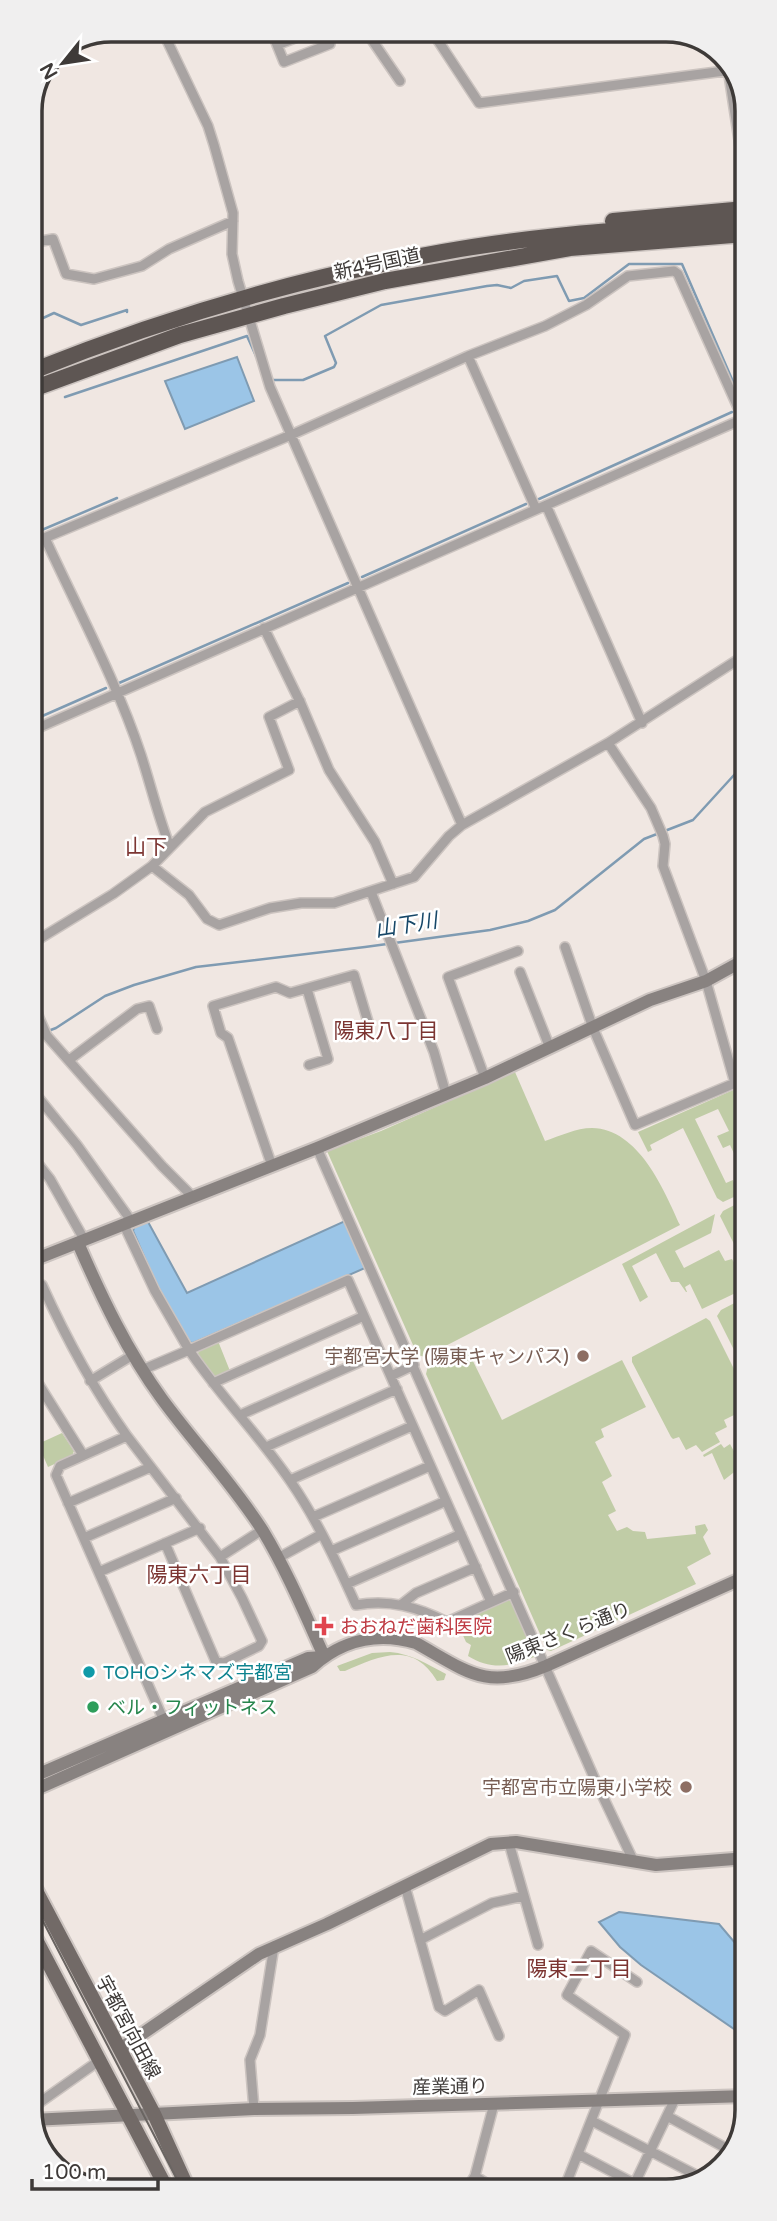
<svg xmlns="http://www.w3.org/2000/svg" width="777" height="2221" viewBox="0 0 777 2221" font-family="'Varela Round','Noto Sans JP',sans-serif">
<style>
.green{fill:#c0cca6}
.water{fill:#9bc5e7;stroke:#7f9bb2;stroke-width:2}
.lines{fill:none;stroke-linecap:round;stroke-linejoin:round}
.stream{stroke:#7f9bb2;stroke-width:2.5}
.street-casing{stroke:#ccc4c0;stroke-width:12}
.secondary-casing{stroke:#ccc4c0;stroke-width:16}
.primary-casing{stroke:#ccc4c0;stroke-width:18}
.highway-casing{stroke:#ccc4c0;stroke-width:19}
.street{stroke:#a8a3a2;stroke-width:9}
.secondary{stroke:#888280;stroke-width:12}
.primary{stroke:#726a67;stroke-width:14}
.highway{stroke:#5e5653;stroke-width:16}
.tram{stroke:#6a6562;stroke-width:2}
.education-dot{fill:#8d6e63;stroke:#fff;stroke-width:2.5}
.health-dot{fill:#e0444e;stroke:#fff;stroke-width:2.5}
.culture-dot{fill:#0f9aa8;stroke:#fff;stroke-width:2.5}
.leisure-dot{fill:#2e9e5b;stroke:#fff;stroke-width:2.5}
.labels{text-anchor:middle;stroke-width:5;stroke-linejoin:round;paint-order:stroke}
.street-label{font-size:19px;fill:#3e3a38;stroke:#fff}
.education-label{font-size:19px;fill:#785e54;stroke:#fff;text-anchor:end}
.health-label{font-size:19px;fill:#be3a42;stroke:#fff;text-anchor:start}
.culture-label{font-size:19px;fill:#0d838f;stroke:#fff;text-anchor:start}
.leisure-label{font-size:19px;fill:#27864d;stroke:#fff;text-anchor:start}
.neighbourhood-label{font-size:21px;fill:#7c3532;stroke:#fff}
.water-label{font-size:21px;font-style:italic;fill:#164768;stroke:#fff}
.rim{fill:none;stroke:#3e3a38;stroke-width:3.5}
</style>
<rect width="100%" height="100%" fill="#f0e7e2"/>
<!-- green -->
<path class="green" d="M515 1072 545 1141C560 1136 576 1128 592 1128 639 1129 664 1190 680 1225L424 1357 417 1354 327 1151 381 1131Z
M740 1087 746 1099V1179L730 1145 723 1148 717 1136 729 1131 718 1109 695 1119 726 1183 733 1180 737 1190 736 1196 723 1202 717 1198 683 1128 650 1145 652 1150 648 1152 638 1132Z
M746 1199V1268L720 1216 723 1211Z
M715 1214 711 1233 675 1251 684 1268 719 1250 725 1261 732 1259 746 1284 744 1289 702 1309 690 1284 685 1287 687 1292H686L679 1282H671L656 1253 632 1266 648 1297 640 1302 622 1264Z
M746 1297V1374L717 1316 721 1310Z
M706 1318 710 1321 746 1393V1409L724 1420 727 1427 715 1433 720 1442 702 1452 696 1445 686 1450 679 1437 673 1439 671 1437 632 1362V1357Z
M218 1341 230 1371 216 1377 211 1375 197 1355 200 1349Z
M467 1349 502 1420 622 1360 646 1407 601 1429 604 1437 595 1442 612 1476 602 1482 616 1511 608 1515 617 1531 627 1527 633 1531 645 1532 647 1539 696 1534 695 1526 705 1524 708 1530 703 1537 711 1554 687 1567 696 1584 551 1651 547 1650 426 1374 428 1366 448 1357 451 1362 457 1359 455 1354Z
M62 1433 74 1451 72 1456 48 1467 38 1444Z
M721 1444 724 1448 730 1444 742 1466 724 1480 712 1453 704 1457 703 1455Z
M508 1599 512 1600 536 1652 534 1657C511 1667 490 1670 468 1656L471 1645 466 1642 457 1622Z
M390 1652C412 1654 427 1664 446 1674L444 1680 437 1681C413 1640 379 1656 345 1671H340L337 1666 372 1653Z"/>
<!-- water -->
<path class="water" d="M237 357 254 401 185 429 165 381Z
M147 1220 187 1293 345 1221 365 1268 193 1343 187 1342 160 1293 133 1231 135 1225Z
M619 1912 719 1924 747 1957V2038L641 1965 620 1947 599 1922Z"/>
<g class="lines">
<!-- stream -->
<path class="stream" d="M30 324 54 313 81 325 127 310V312
M269 380H303L334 367 336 363 325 336 381 305 487 286 497 285 511 288 524 281 557 276 569 301 584 298 629 264H682L744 407
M65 397 247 336 256 356
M539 499 732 412
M30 535 117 498
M362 577 526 504
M119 683 348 583
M31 721 106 688
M48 1031 56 1028 105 996 134 985 196 967 365 947 490 930 528 921 555 910 644 839 693 820 745 763
M31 1035 41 1032"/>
<!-- street casing -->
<g class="street-casing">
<path id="street" d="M162 30 208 126 214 145 233 213 232 254 238 281 270 387 462 825
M271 30 284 62 330 44 324 30
M377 30 372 40 400 81
M431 30 479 103 732 70
M277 45 316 30
M727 62 745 179
M30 243 53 239 66 274 94 279 142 266 169 249 233 221
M468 356 536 509
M546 505 642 723
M45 538C77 608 117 682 141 755 151 786 158 816 170 847
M30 544 291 435 468 356 545 326 586 305 628 276 674 271 678 274 745 423
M264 628 301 704 329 770 375 842 393 884
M31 731 745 418
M608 743 651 808 663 836 665 844 663 866 706 981 735 1083
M152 866 205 812 289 770 269 717 300 701
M371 892 434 1052 446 1094
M31 944 113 894 152 866 189 895 207 919 219 925 270 908 301 903H334L414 877 449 836 462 825 608 743 745 655
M565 947 593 1028 635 1125 735 1083 746 1081
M520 972 550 1048
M307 989 328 1059 309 1065
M31 992 39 1018 47 1036 162 1166 193 1197
M69 1060 137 1009 149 1006 157 1029
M485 1078 448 977 518 951
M31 1092 33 1091 77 1145 132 1222
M317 1148 596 1782 634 1862
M31 1155 50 1179 85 1241
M272 1166 228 1038 221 1033 213 1006 276 987 290 993 354 975 369 1025
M124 1225 155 1291 189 1350 348 1280 491 1602
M31 1246 39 1258
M31 1289 42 1285C66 1338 93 1388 127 1436L60 1466 56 1475 164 1721
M142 1370 189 1350C220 1396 260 1436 291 1482 317 1520 337 1563 356 1605 390 1599 417 1607 447 1622L514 1592
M31 1372 83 1455
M391 1376 414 1365
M90 1381 133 1355
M213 1383 364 1316
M240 1415 380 1353
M127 1436 220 1557 262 1530
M266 1447 397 1389
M290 1480 412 1426
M68 1503 151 1467
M313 1517 430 1466
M84 1538 176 1498
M165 1543 216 1662 224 1663 259 1646 262 1641 242 1598 220 1557
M331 1551 446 1501
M278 1558 322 1534
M99 1572 200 1528
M347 1584 461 1534
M402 1604 416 1593 476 1567
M509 1843 538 1945
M405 1886 439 2007 445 2011 479 1990 499 2036
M420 1940 492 1903 524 1896
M32 2108 100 2060
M254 2109 250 2060 260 2035 274 1946
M667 2116 733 2152
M592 2121 702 2178
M578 2154 645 2189
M475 2176 495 2189
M564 2189 625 2035 567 1995 591 1951 637 1982
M632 2189 675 2099
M466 2190 475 2176 494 2104"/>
</g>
<!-- secondary casing -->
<g class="secondary-casing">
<path id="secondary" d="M78 1243C102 1298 127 1351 162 1399 195 1444 233 1484 263 1531 287 1571 305 1614 324 1656
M31 1261 317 1148 485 1078 650 1000 706 981 746 959
M32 1777 308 1658 323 1657
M32 1791 312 1667C342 1640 378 1632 416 1643 468 1672 486 1691 546 1666L747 1576
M120 2049 259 1954 327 1924 491 1844 516 1842 656 1865 747 1858
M32 2120 254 2109 353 2108 747 2096"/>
</g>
<!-- primary casing -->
<g class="primary-casing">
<path id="primary" d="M32 1883 154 2114 189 2191
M32 1932 168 2191"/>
</g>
<!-- highway casing -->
<g class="highway-casing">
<path id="highway" d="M613 221 745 209
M30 372C164 318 301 277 443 252 542 234 644 228 745 221
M30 390 180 335 284 306 385 281 570 248 745 234"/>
</g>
<!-- street -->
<use href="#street" class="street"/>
<!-- secondary -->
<use href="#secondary" class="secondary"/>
<!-- primary -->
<use href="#primary" class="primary"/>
<!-- highway -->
<use href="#highway" class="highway"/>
<!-- tram -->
<path class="tram" d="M32 1900 183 2191"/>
</g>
<!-- markers -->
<g class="education-dot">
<circle cx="583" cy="1356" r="7"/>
<circle cx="686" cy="1787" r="7"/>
</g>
<path class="health-dot" d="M320.5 1615.5h7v7h7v7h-7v7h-7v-7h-7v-7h7z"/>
<circle class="culture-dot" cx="89" cy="1672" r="7"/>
<circle class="leisure-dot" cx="93" cy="1707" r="7"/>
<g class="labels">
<!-- street labels -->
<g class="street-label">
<text transform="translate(377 263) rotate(-12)" y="7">新4号国道</text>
<text transform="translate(568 1632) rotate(-22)" y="7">陽東さくら通り</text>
<text transform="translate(129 2027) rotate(62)" y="7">宇都宮向田線</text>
<text transform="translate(450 2086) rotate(-1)" y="7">産業通り</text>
</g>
<!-- education labels -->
<g class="education-label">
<text x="569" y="1363">宇都宮大学 (陽東キャンパス)</text>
<text x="672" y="1794">宇都宮市立陽東小学校</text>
</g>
<!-- health labels -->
<g class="health-label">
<text x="340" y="1633">おおねだ歯科医院</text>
</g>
<!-- culture labels -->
<g class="culture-label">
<text x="103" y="1679">TOHOシネマズ宇都宮</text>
</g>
<!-- leisure labels -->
<g class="leisure-label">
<text x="107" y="1714">ベル・フィットネス</text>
</g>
<!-- neighbourhood labels -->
<g class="neighbourhood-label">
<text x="146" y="854">山下</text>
<text x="386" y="1038">陽東八丁目</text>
<text x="199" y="1582">陽東六丁目</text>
<text x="579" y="1976">陽東二丁目</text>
</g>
<!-- water labels -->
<g class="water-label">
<text transform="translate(406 925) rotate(-9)" y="7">山下川</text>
</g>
</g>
<!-- crop -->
<path d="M0 0H777V2221H0ZM111 42H666A69 69 0 0 1 735 111V2110A69 69 0 0 1 666 2179H111A69 69 0 0 1 42 2110V111A69 69 0 0 1 111 42Z" fill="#f0efef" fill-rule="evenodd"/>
<path class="rim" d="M111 42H666A69 69 0 0 1 735 111V2110A69 69 0 0 1 666 2179H111A69 69 0 0 1 42 2110V111A69 69 0 0 1 111 42Z"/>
<!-- north arrow -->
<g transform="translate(63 63) rotate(240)" stroke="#ffffff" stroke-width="5" paint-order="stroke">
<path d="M0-5L12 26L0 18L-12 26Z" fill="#3e3a38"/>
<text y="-10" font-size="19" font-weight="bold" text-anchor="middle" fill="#3e3a38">N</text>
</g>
<!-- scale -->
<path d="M32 2179v10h126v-10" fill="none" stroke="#3e3a38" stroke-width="3.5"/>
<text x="42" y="2179" font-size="21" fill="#3e3a38" stroke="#ffffff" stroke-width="5" paint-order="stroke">100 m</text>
</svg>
